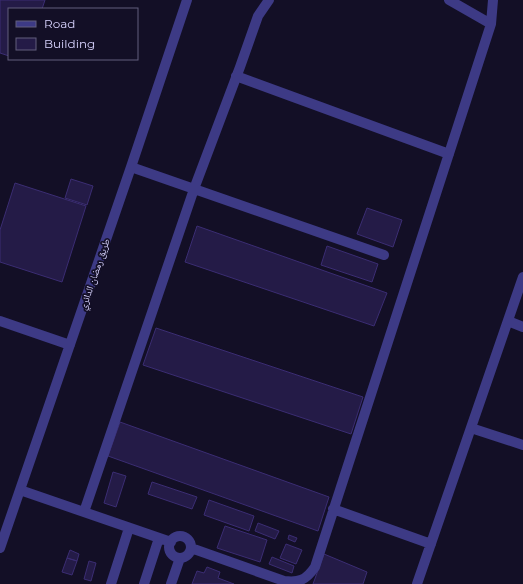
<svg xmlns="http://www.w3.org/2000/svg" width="523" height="584" viewBox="0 0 523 584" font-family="Montserrat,'Noto Naskh Arabic',sans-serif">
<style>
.building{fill:#241b47;stroke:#3b2d73}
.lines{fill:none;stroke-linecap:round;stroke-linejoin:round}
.minor{stroke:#3d3a85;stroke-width:10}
.labels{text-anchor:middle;stroke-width:3.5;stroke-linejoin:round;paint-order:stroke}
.street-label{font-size:10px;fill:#d9d4ff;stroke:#130f26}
</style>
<rect width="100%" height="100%" fill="#130f26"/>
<!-- building -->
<path class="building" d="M0 0H45L42 9H9V56L0 53Z
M71 179 93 186 87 205 65 198Z
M15 183 86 206 62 282 0 262V230Z
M367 208 402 220 393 247 357 234Z
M197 226 387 293 374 326 185 262Z
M327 246 378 264 372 282 321 265Z
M156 328 363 397 351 434 143 365Z
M120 422 329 497 318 531 108 456Z
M113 472 126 476 116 507 104 503Z
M152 482 197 497 192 509 148 494Z
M209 500 254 516 249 531 204 515Z
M258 523 279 531 275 539 255 531Z
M225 526 267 540 260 562 217 548Z
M289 535 297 538 295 542 288 539Z
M286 544 302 550 296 564 280 558Z
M70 550 79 554 77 561 67 558Z
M324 554 367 572 363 584H313Z
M272 557 294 566 292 573 269 564Z
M67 558 77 561 72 575 62 572Z
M89 561 96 563 91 581 84 579Z
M207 567 220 572 218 578 234 584H192L197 571 204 573Z"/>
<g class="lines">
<!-- minor -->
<path class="minor" d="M449 0 491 24
M236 76 449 154
M131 167 384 255
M0 321 70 345
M508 321 523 327
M471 428 523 445
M20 490 171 542
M333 509 431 544
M84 512 194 189 240 67 258 16 269 0
M169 547a11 11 0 1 1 22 0a11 11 0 1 1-22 0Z
M0 548 131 167 187 0
M191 548 284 581C299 583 306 580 315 567L491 24 493 0
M111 584 129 528
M144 584 159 538
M171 584 180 558
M417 584 523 277"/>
</g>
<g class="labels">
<!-- street labels -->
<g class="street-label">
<text transform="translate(94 274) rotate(-71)" y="4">طريق رمضان الدائري</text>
</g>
</g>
<!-- legend -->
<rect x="8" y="8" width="130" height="52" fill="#130f26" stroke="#625e7d"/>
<rect x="16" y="21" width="20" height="6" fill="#3d3a85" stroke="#625e7d"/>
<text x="44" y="28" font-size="12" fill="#d9d4ff">Road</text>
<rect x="16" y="38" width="20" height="12" fill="#241b47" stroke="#625e7d"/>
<text x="44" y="48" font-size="12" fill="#d9d4ff">Building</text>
</svg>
